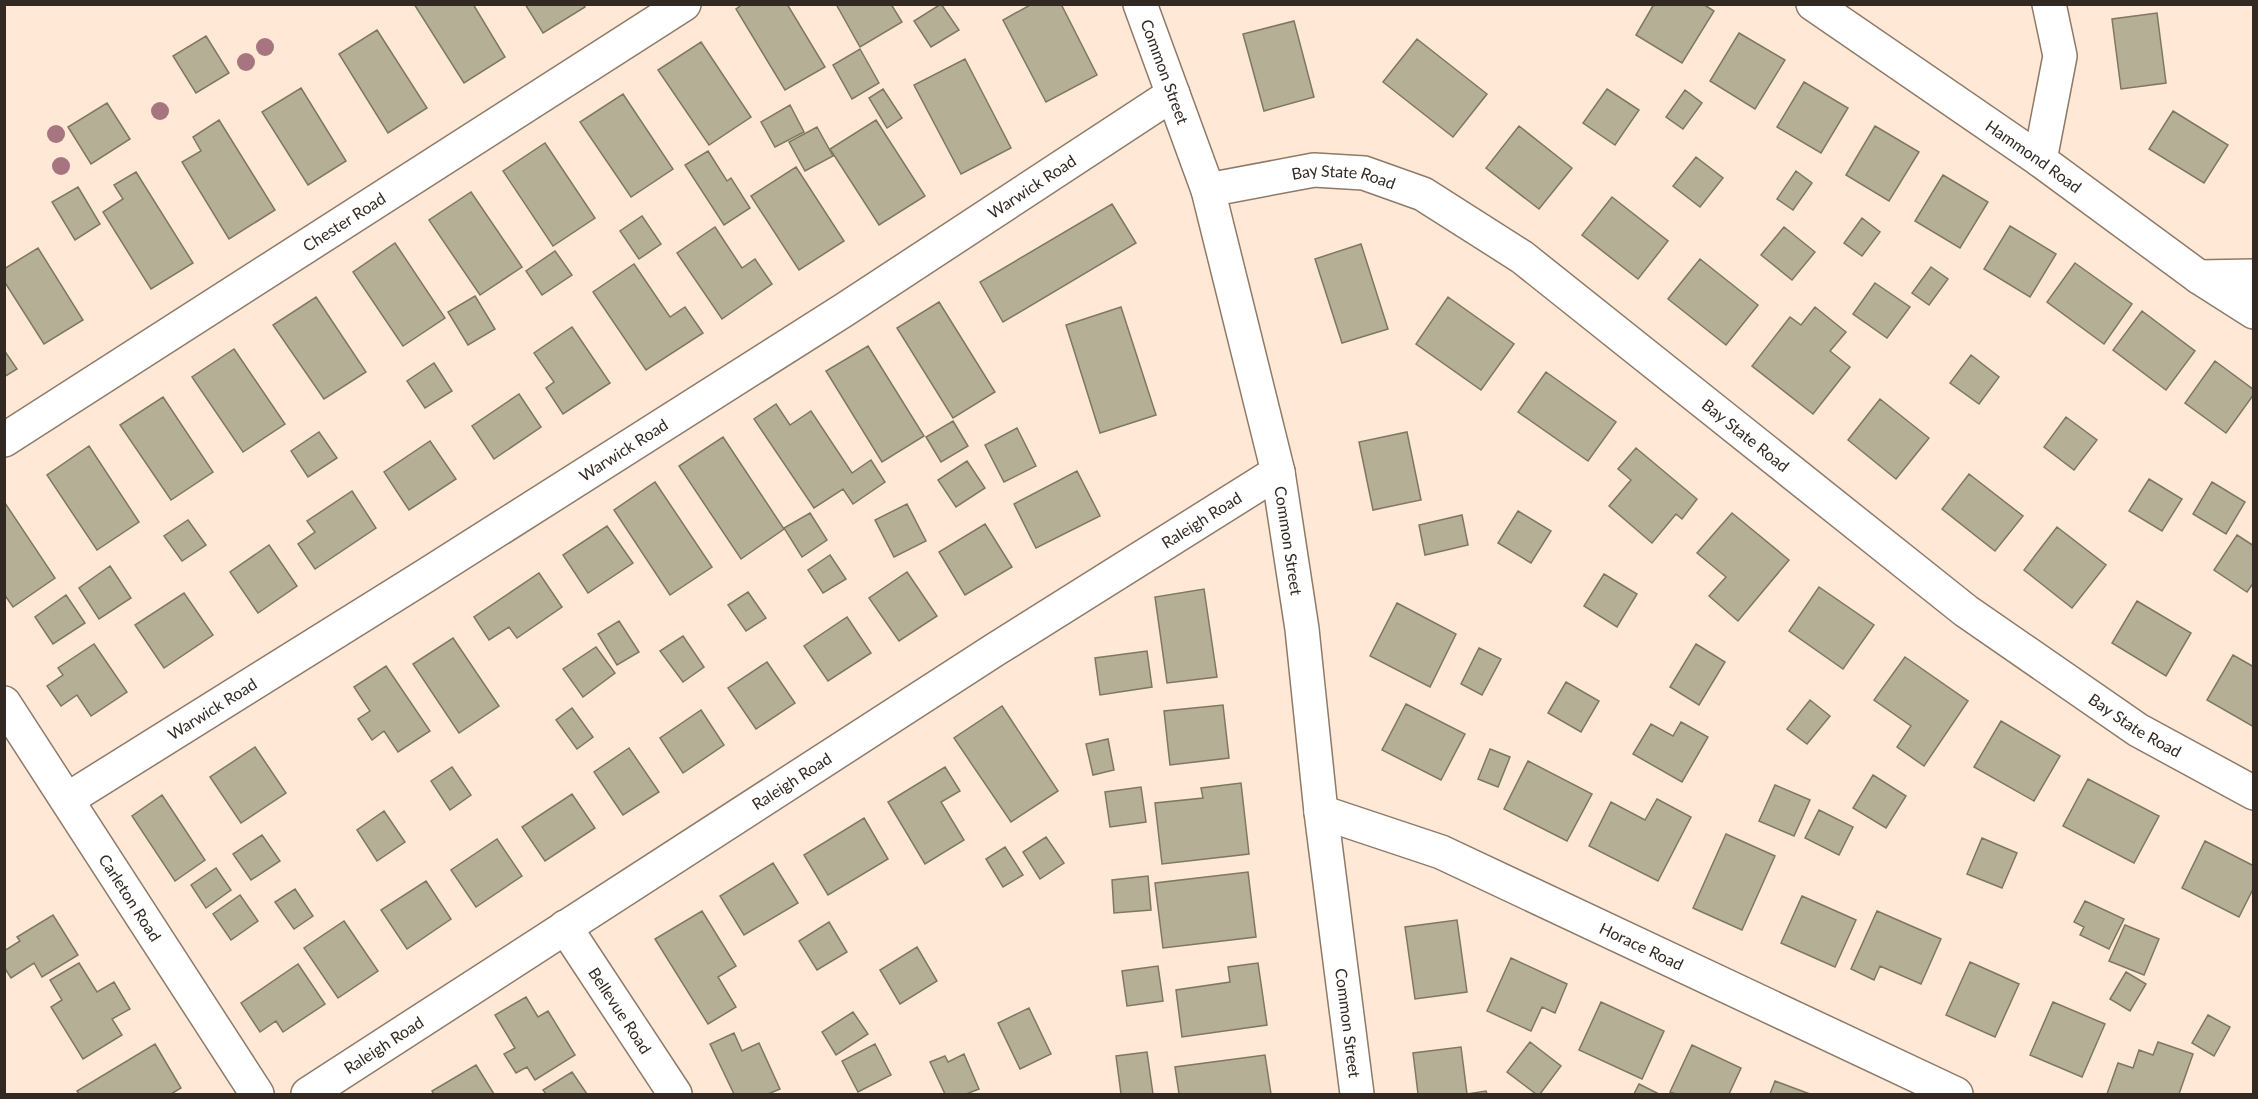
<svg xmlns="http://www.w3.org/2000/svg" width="2258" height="1099" viewBox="0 0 2258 1099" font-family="Lato,sans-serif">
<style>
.building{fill:#b5af96;stroke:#7e7861;stroke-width:1.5}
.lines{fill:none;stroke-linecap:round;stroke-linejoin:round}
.minor-casing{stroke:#8e7a69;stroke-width:36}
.major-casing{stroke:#8e7a69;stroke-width:36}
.minor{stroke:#fff;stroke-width:33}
.major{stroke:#fff;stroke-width:33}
.tree{fill:#a6757f}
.labels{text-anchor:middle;stroke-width:6;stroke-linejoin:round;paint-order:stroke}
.street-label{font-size:16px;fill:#322922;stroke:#fdf9f5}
</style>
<rect width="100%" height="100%" fill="#ffe8d5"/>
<!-- building -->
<path class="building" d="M414 4H473L505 57 464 83Z
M525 4H583L585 7 543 33Z
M743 4H787L825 67 785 90 736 9Z
M836 4H891L902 22 860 47Z
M941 4 959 30 931 47 914 21Z
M1032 4H1061L1097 75 1046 102 1003 20Z
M1654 4H1703L1714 11 1682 63 1636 35Z
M2157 13 2166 83 2121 89 2112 19Z
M1294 21 1314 97 1264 111 1243 34Z
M377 30 427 108 388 133 339 54Z
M1739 33 1785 60 1755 109 1710 81Z
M206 36 229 73 196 93 173 56Z
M1417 39 1487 94 1453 137 1383 82Z
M701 42 751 117 709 145 658 70Z
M860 49 879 83 852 99 833 65Z
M965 59 1011 148 961 174 914 85Z
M1804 82 1848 108 1821 153 1777 127Z
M301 88 346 161 308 185 262 112Z
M883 89 902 118 887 128 869 98Z
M1607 89 1639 110 1615 145 1583 123Z
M1685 90 1702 103 1683 129 1666 117Z
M623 94 673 169 631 197 580 122Z
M107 103 130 139 91 164 68 127Z
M790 105 804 132 775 147 761 122Z
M2173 111 2228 145 2204 183 2149 149Z
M219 120 275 210 229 239 182 162 201 151 193 137Z
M876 120 925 196 879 225 830 149Z
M1519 126 1572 168 1539 209 1486 168Z
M1875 126 1919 152 1889 201 1846 175Z
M817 127 833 156 805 171 789 142Z
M545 143 595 218 553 246 503 171Z
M708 151 727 181 731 178 750 208 724 225 685 165Z
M1696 157 1723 178 1700 207 1673 186Z
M796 167 844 241 799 270 751 196Z
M1796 171 1812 183 1793 210 1777 199Z
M136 172 193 263 151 289 103 212 123 199 114 185Z
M1943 175 1988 202 1960 248 1915 221Z
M78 187 100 224 75 240 52 202Z
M471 192 522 267 480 295 429 220Z
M1612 197 1668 241 1638 279 1582 235Z
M1112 204 1136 243 1003 322 980 282Z
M642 216 661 244 639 259 620 231Z
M1862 218 1880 232 1862 256 1844 243Z
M2010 226 2056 254 2030 297 1984 269Z
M715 227 742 268 755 259 772 284 722 319 677 253Z
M1784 227 1815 252 1792 280 1761 255Z
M395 243 445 318 403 346 353 272Z
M1361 244 1388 329 1342 343 1315 259Z
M38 248 83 320 44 344 4 281V269Z
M555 251 572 275 542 295 526 271Z
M1700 259 1758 305 1726 345 1668 299Z
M2075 263 2132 304 2104 344 2047 302Z
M634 264 670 317 685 307 703 333 646 370 593 292Z
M1931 267 1948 279 1929 305 1912 293Z
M1875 283 1910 307 1887 338 1853 314Z
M475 296 495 329 468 345 448 312Z
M316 297 366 372 324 399 273 325Z
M1448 297 1514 344 1481 390 1416 344Z
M939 302 995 392 953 418 897 328Z
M1121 307 1156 415 1100 433 1066 325Z
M1815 307 1846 332 1830 351 1850 367 1813 414 1752 366 1790 317 1801 325Z
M2142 311 2195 351 2166 390 2113 350Z
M572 327 610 383 563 414 546 388 554 382 534 353Z
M868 346 924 436 882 462 826 371Z
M234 349 285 424 243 452 192 377Z
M4 350 17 369 4 377Z
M1971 355 1999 377 1979 404 1950 383Z
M2215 361 2254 390V394L2226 433 2185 403Z
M434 363 452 391 425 408 407 381Z
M1546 372 1616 422 1588 461 1518 412Z
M519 394 541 427 494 459 472 426Z
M163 397 213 472 171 500 120 425Z
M1880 399 1929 438 1896 479 1848 440Z
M776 404 790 425 811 411 852 473 871 460 885 482 853 504 843 489 814 508 754 419Z
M2066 417 2097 440 2074 470 2044 447Z
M953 421 968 446 941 462 926 437Z
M1017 428 1036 466 1004 482 985 445Z
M319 432 337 458 308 477 291 451Z
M1407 432 1421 500 1373 510 1359 442Z
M723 437 784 529 741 559 679 466Z
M430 441 456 479 409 510 384 472Z
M89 446 139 522 97 550 47 475Z
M1636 448 1697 499 1682 519 1676 514 1652 543 1609 506 1631 480 1618 469Z
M967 461 985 488 956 507 938 480Z
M1077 471 1100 516 1036 548 1014 504Z
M1969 474 2023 516 1995 551 1942 509Z
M2149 479 2182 499 2162 531 2129 511Z
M655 482 712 567 670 595 614 510Z
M2212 482 2245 502 2226 534 2193 514Z
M352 491 376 528 315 569 298 544 315 532 307 521Z
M5 503 55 578 13 607 4 594Z
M907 504 926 541 894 557 875 520Z
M1518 511 1551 531 1531 563 1498 543Z
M810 513 827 540 802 557 784 528Z
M1732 513 1789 560 1738 621 1709 596 1726 577 1697 553Z
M1462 515 1468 545 1425 555 1419 525Z
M188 520 206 545 182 561 164 536Z
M985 524 1012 567 965 595 939 552Z
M607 526 633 563 588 593 563 555Z
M2057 527 2106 565 2072 608 2024 570Z
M2237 535 2254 546V582L2247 592 2214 570Z
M269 545 297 586 258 613 230 572Z
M830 555 846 579 823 593 808 570Z
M110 566 131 598 99 619 79 588Z
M907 572 937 616 899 641 869 598Z
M539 573 562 607 517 638 509 627 489 640 474 617Z
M1604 574 1637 594 1617 627 1584 606Z
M1819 587 1874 625 1843 669 1789 631Z
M1204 589 1217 677 1167 683 1155 597Z
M748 592 766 618 746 631 728 605Z
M184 593 213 635 164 668 135 625Z
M66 595 85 623 53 644 35 617Z
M2137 601 2191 633 2166 676 2112 643Z
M1397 603 1456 634 1430 687 1370 656Z
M847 617 871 653 828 681 804 646Z
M619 621 639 652 617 665 598 634Z
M683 636 704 667 683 682 660 651Z
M453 638 499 706 459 733 413 664Z
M94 644 127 692 91 716 77 695 61 706 47 686 63 675 58 668Z
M1696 644 1725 662 1699 705 1670 687Z
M596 647 615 673 583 697 563 669Z
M1479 648 1501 659 1482 695 1461 684Z
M1147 651 1152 687 1100 695 1095 658Z
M2233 655 2254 667V727L2207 700Z
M1905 657 1968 701 1924 766 1897 747 1911 726 1874 700Z
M767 662 795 703 756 729 728 688Z
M386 666 430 731 398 752 384 731 372 740 358 719 370 711 354 687Z
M1566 682 1599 701 1581 732 1548 713Z
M1810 700 1830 716 1807 744 1787 729Z
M1406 704 1465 734 1441 780 1382 750Z
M1223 705 1229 758 1170 765 1164 711Z
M1002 706 1058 791 1011 822 954 738Z
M572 708 593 737 577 749 556 720Z
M701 710 724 745 683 773 660 738Z
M2001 721 2060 756 2034 801 1974 767Z
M1681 722 1708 737 1682 782 1633 754 1651 724 1673 736Z
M1108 739 1114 770 1093 775 1086 744Z
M255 747 286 793 241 823 210 777Z
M629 748 659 792 623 815 594 772Z
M1490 749 1510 757 1498 787 1478 779Z
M1528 761 1592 794 1567 841 1504 809Z
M452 767 471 795 450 810 431 781Z
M945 767 960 791 941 802 964 840 925 864 888 802Z
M1873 775 1906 796 1886 828 1853 808Z
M2088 779 2159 816 2134 863 2063 826Z
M1241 783 1249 854 1162 864 1155 803 1203 798 1201 788Z
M1775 785 1810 800 1794 836 1759 821Z
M1141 787 1146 822 1110 827 1105 792Z
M572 794 595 828 545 861 522 827Z
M162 795 205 860 175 881 132 816Z
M1657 799 1691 817 1658 881 1589 846 1611 802 1645 820Z
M1819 810 1853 827 1839 855 1805 838Z
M384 811 405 842 377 861 357 830Z
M864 818 888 859 828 895 804 855Z
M1726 834 1775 856 1742 930 1693 908Z
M262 835 280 861 251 880 233 854Z
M1046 837 1064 863 1040 879 1023 852Z
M1982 838 2017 853 2002 888 1967 874Z
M497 839 522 876 476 907 451 870Z
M2205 841 2254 866V887L2239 917 2182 888Z
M1005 847 1023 875 1003 887 986 859Z
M773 863 798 903 744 935 720 896Z
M216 868 231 890 206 908 191 885Z
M1248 872 1256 937 1163 948 1155 883Z
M1148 876 1151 910 1114 913 1112 880Z
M426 881 451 919 407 949 381 910Z
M295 889 313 916 294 929 275 902Z
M240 895 258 921 231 940 213 914Z
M1802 896 1856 920 1835 967 1781 943Z
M2085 901 2124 919 2109 949 2080 935 2084 927 2074 922Z
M702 911 736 966 718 977 736 1007 708 1024 655 939Z
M1877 911 1941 939 1921 984 1880 966 1874 980 1851 969Z
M53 915 78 955 42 977 34 963 11 978 4 967V951L20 941 17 937Z
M1457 920 1467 992 1415 999 1405 927Z
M344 921 378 971 338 998 304 948Z
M829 922 847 952 817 970 799 941Z
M2125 925 2159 939 2144 975 2109 961Z
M917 947 937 981 900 1004 880 970Z
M1511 958 1567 984 1555 1013 1542 1007 1531 1031 1487 1011Z
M1970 962 2019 984 1995 1037 1946 1015Z
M79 963 97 992 114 982 130 1009 112 1019 122 1035 83 1059 51 1007 62 1000 50 980Z
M1258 963 1267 1025 1182 1037 1176 990 1230 982 1228 967Z
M298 964 325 1004 283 1032 276 1021 260 1032 241 1003Z
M1158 966 1163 1001 1127 1006 1122 971Z
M2126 972 2146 984 2130 1011 2110 999Z
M526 997 538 1017 548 1011 575 1055 535 1080 527 1067 516 1073 504 1054 515 1048 495 1015Z
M1601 1002 1664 1031 1642 1079 1579 1050Z
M2053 1002 2105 1024 2082 1077 2030 1055Z
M1029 1008 1051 1054 1020 1069 998 1023Z
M853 1012 868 1034 836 1055 822 1032Z
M2208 1015 2230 1027 2214 1056 2192 1043Z
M734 1033 742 1051 759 1043 780 1089 768 1094H734L710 1044Z
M1530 1042 1561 1066 1540 1094H1536L1507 1072Z
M2158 1042 2193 1054 2179 1094H2107L2118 1063 2133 1068 2139 1050 2153 1055Z
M155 1044 181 1088 171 1094H79L77 1091Z
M875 1044 891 1075 858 1092 842 1061Z
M1692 1045 1741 1068 1729 1094H1676L1670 1092Z
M1461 1047 1467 1094 1486 1091 1487 1094H1418L1413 1053Z
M1147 1052 1153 1094H1121L1116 1056Z
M964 1054 979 1089 966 1094H945L930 1062 945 1056 948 1062Z
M1265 1055 1271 1094H1179L1175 1067Z
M476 1065 494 1094H434L432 1091Z
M572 1072 587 1094H546L543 1090Z
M1775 1081 1810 1094H1770Z
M1639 1084 1657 1093 1656 1094H1634Z"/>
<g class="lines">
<!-- minor casing -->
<g class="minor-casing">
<g id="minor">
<path id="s1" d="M1813 4 2040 160 2199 277 2254 312"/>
<path d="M2040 160 2060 56 2049 4"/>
<path id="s2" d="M1208 190 1314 170 1364 173 1423 194 1522 257 1966 611 2138 730 2254 793"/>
<path d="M2199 277 2254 276"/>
<path id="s3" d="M4 440 684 4"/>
<path id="s4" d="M4 703 257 1094"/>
<path id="s5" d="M68 799 425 576 844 310 1173 94"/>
<path id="s6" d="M1321 812 1441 852 1956 1094"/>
<path id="s7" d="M565 927 675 1094"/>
<path id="s8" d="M308 1094 996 649 1278 472"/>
</g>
</g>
<!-- major casing -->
<g class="major-casing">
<g id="major">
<path id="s9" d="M1140 4 1208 190 1278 472 1302 629 1321 812 1357 1094"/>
</g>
</g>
<!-- minor -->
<use href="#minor" class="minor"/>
<!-- major -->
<use href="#major" class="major"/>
</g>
<!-- trees -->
<g class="tree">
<circle cx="265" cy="47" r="9"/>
<circle cx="246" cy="62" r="9"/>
<circle cx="160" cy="111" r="9"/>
<circle cx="56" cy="134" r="9"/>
<circle cx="61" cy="166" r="9"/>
</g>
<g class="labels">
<!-- street labels -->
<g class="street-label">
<text dy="6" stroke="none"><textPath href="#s9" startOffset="72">Common Street</textPath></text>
<text dy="6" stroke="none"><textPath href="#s1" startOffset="268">Hammond Road</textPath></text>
<text dy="6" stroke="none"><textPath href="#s2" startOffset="138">Bay State Road</textPath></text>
<text dy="6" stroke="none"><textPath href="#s5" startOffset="1142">Warwick Road</textPath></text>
<text dy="6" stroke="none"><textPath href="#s3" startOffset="404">Chester Road</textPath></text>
<text dy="6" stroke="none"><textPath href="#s2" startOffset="624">Bay State Road</textPath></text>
<text dy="6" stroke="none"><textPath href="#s5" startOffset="656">Warwick Road</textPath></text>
<text dy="6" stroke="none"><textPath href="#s8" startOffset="1062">Raleigh Road</textPath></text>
<text dy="6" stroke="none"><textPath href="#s9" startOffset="558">Common Street</textPath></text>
<text dy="6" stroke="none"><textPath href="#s5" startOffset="170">Warwick Road</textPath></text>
<text dy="6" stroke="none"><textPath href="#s2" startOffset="1110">Bay State Road</textPath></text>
<text dy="6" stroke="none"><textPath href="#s8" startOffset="576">Raleigh Road</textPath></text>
<text dy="6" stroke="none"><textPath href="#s4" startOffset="232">Carleton Road</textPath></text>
<text dy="6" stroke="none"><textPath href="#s6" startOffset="348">Horace Road</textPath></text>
<text dy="6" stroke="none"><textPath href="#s7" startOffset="100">Bellevue Road</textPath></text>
<text dy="6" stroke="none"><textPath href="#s9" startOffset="1044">Common Street</textPath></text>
<text dy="6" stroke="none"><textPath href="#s8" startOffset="90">Raleigh Road</textPath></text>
</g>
</g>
<!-- border -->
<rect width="2258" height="1099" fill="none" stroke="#322922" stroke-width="12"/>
</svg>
